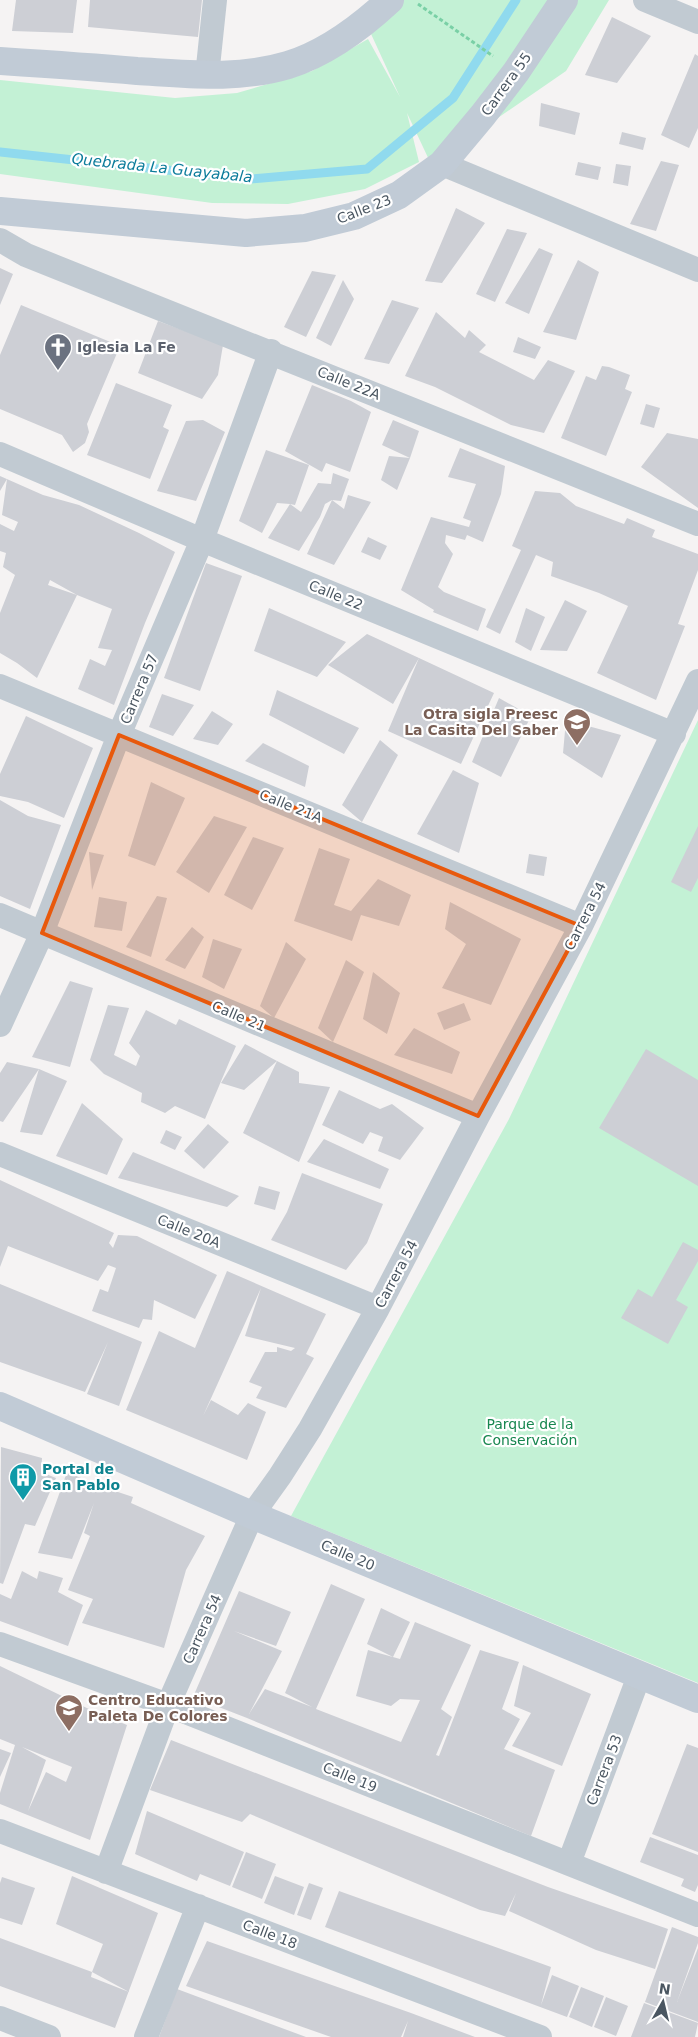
<svg xmlns="http://www.w3.org/2000/svg" width="698" height="2037" viewBox="0 0 698 2037" font-family="'DejaVu Sans',sans-serif">
<style>
.green{fill:#c3f1d5}
.lines{fill:none;stroke-linecap:round;stroke-linejoin:round}
.stream{stroke:#90daee;stroke-width:9}
.building{fill:#cdcfd5;fill-rule:evenodd}
.path{stroke:#7ad0a6;stroke-width:3;stroke-dasharray:4 2.5;stroke-linecap:butt}
.street{stroke:#c1cad2;stroke-width:24}
.secondary{stroke:#c1cbd6;stroke-width:28}
.marked{fill:#e8590c;fill-opacity:0.2;stroke:#e8590c;stroke-width:4;stroke-linejoin:round}
.labels{text-anchor:middle;stroke-width:4.5;stroke-linejoin:round;paint-order:stroke}
.street-label{font-size:14px;fill:#4a5661;stroke:#fff}
.worship-label{font-size:14px;font-weight:bold;fill:#5b616d;stroke:#fff;text-anchor:start}
.education-label{font-size:14px;font-weight:bold;fill:#785e54;stroke:#fff;text-anchor:end}
.park-label{font-size:14px;fill:#17864f;stroke:#fff}
.culture-label{font-size:14px;font-weight:bold;fill:#0d838f;stroke:#fff;text-anchor:start}
.water-label{font-size:15px;font-style:italic;fill:#0c7c9b;stroke:#fff}
</style>
<rect width="100%" height="100%" fill="#f5f3f3"/>
<!-- green -->
<path class="green" d="M390 0H609L566 71 431 164 407 113 419 162 365 189 288 204 212 203 0 174V80L175 98 237 93 312 71 368 39 400 97 366 23Z
M698 720V1683L291 1516 509 1119Z"/>
<g class="lines">
<!-- stream -->
<path class="stream" d="M0 152 250 179 367 169 453 98 516 0"/>
</g>
<!-- building -->
<path class="building" d="M16 0H77L73 33 12 31Z
M90 0H202L198 37 88 27Z
M612 17 651 36 617 83 585 75Z
M695 54 698 56V128L689 148 661 135Z
M541 103 580 113 575 135 539 126Z
M622 132 646 138 643 150 619 144Z
M661 161 679 165 656 231 630 224Z
M578 162 601 167 598 180 575 175Z
M616 164 631 166 628 186 613 183Z
M456 208 485 223 442 283 425 281Z
M507 229 527 233 495 302 476 294Z
M539 248 553 254 529 314 505 303Z
M578 260 599 272 576 340 543 332Z
M0 268 13 274 0 305Z
M312 271 336 275 306 337 284 327Z
M343 280 354 299 331 346 316 338Z
M392 300 419 308 389 364 364 359Z
M21 305 120 346 87 424 89 432 85 443 73 452 62 435 0 409V355Z
M436 312 465 338 469 330 486 345 479 352 534 380 548 360 575 371 544 433 511 425 435 387 405 376Z
M158 321 223 345 218 375 202 399 138 373Z
M518 337 541 347 535 359 513 352Z
M602 366 609 367 630 375 625 389 632 392 606 456 561 438 586 376 596 380Z
M116 383 172 405 163 427 169 430 150 479 87 455Z
M312 385 351 401 371 412 350 472 326 463 322 472 285 451Z
M646 404 660 408 654 428 640 424Z
M203 420 225 432 196 501 157 491 186 421Z
M393 420 419 431 410 458 382 445Z
M667 433 698 439V508L641 467Z
M460 448 505 466 501 494 483 542 467 535 465 540 446 535 445 543 453 554 438 587 444 592 486 609 478 631 433 612 434 610 401 590 431 517 469 527 471 521 463 518 476 484 448 477Z
M266 450 309 465 295 505 290 504 301 512 318 483 331 484 333 473 349 479 341 501 332 500 344 509 348 495 371 502 334 565 307 554 332 500 325 504 320 517 299 551 268 538 290 504 277 503 262 533 239 521Z
M389 456 410 458 397 490 381 480Z
M0 476 43 495 79 505 139 533 175 552 145 623 114 705 78 689 90 659 105 666 112 650 98 648 112 609 77 595 50 580 48 585 77 595 37 678 17 663 0 653V613L15 575 3 567 6 553 0 551V524L14 531 18 522 2 515 7 479 0 491Z
M535 491 560 493 576 506 624 524 627 518 655 530 652 537 698 554V570L678 624 685 626 656 700 597 673 628 606 599 593 551 576 553 562 536 555 500 634 486 627 521 550 512 546Z
M368 537 387 546 380 560 361 552Z
M206 563 242 576 200 691 164 678Z
M565 600 587 611 567 651 540 650Z
M269 608 346 642 317 677 254 651Z
M526 608 545 617 531 651 515 642Z
M367 634 419 658 393 704 328 665Z
M419 658 494 693 461 764 388 731Z
M277 690 359 728 344 754 269 715Z
M162 694 194 705 173 736 149 727Z
M499 698 531 716 501 777 472 762Z
M212 711 233 724 218 745 193 739Z
M26 716 93 748 64 818 28 802 0 796V774Z
M566 720 621 735 602 778 563 753Z
M380 740 398 755 362 822 342 805Z
M263 743 309 766 305 787 245 761Z
M453 770 479 783 459 853 417 834Z
M151 782 185 798 155 866 128 856Z
M0 800 28 816 61 825 30 909 0 896Z
M214 816 247 827 209 893 176 872Z
M698 826V878L691 892 671 882Z
M253 837 284 848 252 910 224 895Z
M319 848 350 859 334 905 351 911 378 879 411 895 399 926 361 915 352 941 294 921Z
M89 852 104 855 92 890Z
M529 854 547 857 544 876 526 873Z
M157 896 167 898 151 957 126 947Z
M99 897 127 902 122 931 94 927Z
M450 902 521 939 491 1005 442 988 466 944 445 929Z
M192 927 204 937 185 969 165 960Z
M213 939 242 949 224 989 202 977Z
M286 942 306 959 274 1018 260 1006Z
M346 960 364 972 333 1042 318 1028Z
M373 972 400 993 387 1034 363 1019Z
M70 981 93 988 70 1067 32 1057Z
M464 1003 471 1020 444 1030 437 1013Z
M108 1005 129 1008 114 1055 136 1066 140 1056 129 1043 146 1010 176 1025 179 1019 236 1046 205 1119 175 1106 165 1113 141 1102 142 1093 104 1074 90 1060Z
M414 1028 460 1052 452 1074 394 1055Z
M245 1044 277 1061 244 1090 221 1083Z
M646 1049 698 1080V1186L599 1128Z
M277 1061 299 1072V1083L330 1087 299 1162 243 1133Z
M7 1062 39 1069 67 1081 42 1135 20 1132 39 1069 3 1122 0 1121V1073Z
M339 1090 380 1109 392 1104 424 1128 400 1160 378 1151 383 1137 370 1132 363 1144 322 1125Z
M82 1103 123 1139 107 1175 56 1156Z
M208 1124 229 1142 204 1169 184 1151Z
M166 1130 182 1137 175 1150 160 1143Z
M324 1139 389 1169 380 1189 307 1162Z
M133 1152 239 1196 227 1207 118 1178Z
M302 1173 383 1204 367 1243 346 1270 271 1240 287 1212Z
M0 1180 114 1233 109 1243 113 1248 118 1235 137 1236 217 1275 195 1319 154 1300 152 1320 143 1319 139 1328 92 1311 100 1289 108 1292 116 1268 108 1265 98 1281 8 1246 0 1267Z
M259 1186 280 1192 275 1210 254 1204Z
M683 1242 698 1250V1261L676 1300 688 1307 668 1344 621 1318 638 1289 652 1297Z
M227 1271 326 1314 306 1354 314 1358 286 1408 256 1398 262 1387 249 1382 265 1352H277V1347L291 1351 295 1348 245 1336 261 1288 203 1416 211 1400 238 1415 248 1403 266 1412 247 1460 126 1410 159 1331 195 1348Z
M0 1284 142 1342 119 1406 87 1394 108 1342 85 1392 0 1362Z
M1 1447 42 1458 41 1472 56 1478 35 1526 25 1524 3 1584 0 1583Z
M67 1472 100 1486 133 1497 131 1503 205 1536 186 1570 164 1648 82 1623 93 1599 68 1590 90 1536 84 1533 94 1503 72 1559 38 1553Z
M22 1571 37 1579 39 1571 63 1578 58 1592 83 1605 68 1646 0 1621V1594L11 1599Z
M331 1584 365 1599 316 1709 401 1742 420 1700 400 1699 391 1706 356 1696 368 1650 400 1659 415 1622 471 1645 441 1709 452 1717 436 1755 439 1756 480 1650 519 1662 502 1709 520 1719 504 1749 555 1770 531 1836 247 1718 193 1697 239 1591 291 1612 276 1646 234 1631 282 1651 249 1714 265 1689 312 1707 285 1693Z
M381 1608 410 1622 393 1657 367 1644Z
M523 1665 591 1694 562 1766 512 1746 531 1713 514 1706Z
M0 1666 93 1711 127 1725 90 1840 0 1804V1793L15 1745 0 1739ZM22 1747 72 1767 66 1782 46 1772 28 1811 46 1760Z
M171 1740 548 1887 668 1929 655 1969 596 1950 509 1911 516 1893 505 1916 480 1910 250 1814 242 1822 150 1790Z
M687 1744 698 1748V1852L652 1834Z
M0 1749 11 1753 0 1777Z
M147 1811 244 1852 230 1886 200 1874 197 1881 135 1854Z
M650 1837 698 1855V1885L695 1892 681 1886 684 1879 640 1862Z
M246 1852 276 1864 262 1899 232 1887Z
M72 1876 158 1913 115 2028 0 1986V1938L92 1972 103 1944 56 1924ZM92 1972 129 1992 91 1977Z
M275 1876 304 1887 294 1915 264 1903Z
M2 1877 35 1888 22 1925 0 1918V1883Z
M309 1883 323 1888 311 1920 297 1915Z
M339 1891 551 1967 541 2005 552 1975 579 1986 567 2017 325 1927Z
M672 1927 698 1937V1943L677 2002 698 1948V2022L645 2002Z
M207 1941 411 2013 475 2037H403L408 2021 401 2037H331L186 1986Z
M581 1987 604 1996 592 2027 569 2017Z
M177 1989 306 2037H159Z
M606 1997 628 2006 616 2036 594 2027Z
M644 2003 698 2023 695 2037H631Z"/>
<g class="lines">
<!-- path -->
<path class="path" d="M418 4 493 56"/>
<!-- street -->
<path class="street" d="M645 0 698 22
M207 76 215 0
M442 164 698 270
M0 240 26 255 698 524
M0 454 202 540 674 734
M0 686 581 926
M0 915 478 1116
M0 1025 42 933 119 735 202 540 271 351
M0 1154 378 1308
M0 1644 168 1705 698 1915
M0 1831 540 2037
M569 1863 639 1676
M106 1872 168 1705 252 1515 280 1476 310 1429 378 1308 478 1116 581 926 698 681
M0 2018 49 2037
M146 2037 198 1906"/>
<!-- secondary -->
<path class="secondary" d="M0 61C46 64 91 67 137 71 188 74 238 80 288 65 327 53 361 27 390 0
M0 211 246 233 305 228 354 216 399 195 442 164 483 115 516 72 564 0
M0 1406 252 1515 698 1699"/>
</g>
<!-- marked area -->
<path class="marked" d="M119 735 581 926 478 1116 42 933Z"/>
<!-- icons -->
<defs>
<g id="church-pin" transform="scale(1.4375)"><path d="M0 17L-7.5 6A9.5 9.5 0 1 1 7.5 6Z" fill="#6b7280" stroke="#fff"/><path d="M-1.2-6h2.4v3.5h3.3v2.4h-3.3V6h-2.4V-.1h-3.3v-2.4h3.3Z" fill="#fff"/></g>
<g id="school-pin" transform="scale(1.4375)"><path d="M0 17L-7.5 6A9.5 9.5 0 1 1 7.5 6Z" fill="#8d6e63" stroke="#fff"/><path d="M0-5L7-2L0 1L-7-2ZM-4 1L0 2.5L4 1V4Q0 6-4 4Z" fill="#fff"/></g>
<g id="building-pin" transform="scale(1.4375)"><path d="M0 17L-7.5 6A9.5 9.5 0 1 1 7.5 6Z" fill="#0f9aa8" stroke="#fff"/><path d="M-4-6H4V6H1V3H-1V6H-4ZM-2.5-4.3h1.7v1.8h-1.7ZM.8-4.3h1.7v1.8H.8ZM-2.5-1h1.7V.8h-1.7ZM.8-1h1.7V.8H.8Z" fill="#fff"/></g>
</defs>
<g fill-rule="evenodd">
<use href="#church-pin" x="58" y="347"/>
<use href="#school-pin" x="577" y="722"/>
<use href="#building-pin" x="23" y="1477"/>
<use href="#school-pin" x="69" y="1708"/>
</g>
<g class="labels">
<!-- street labels -->
<g class="street-label">
<text transform="translate(506 84) rotate(-54)" y="5">Carrera 55</text>
<text transform="translate(364 209) rotate(-21)" y="5">Calle 23</text>
<text transform="translate(349 383) rotate(22)" y="5">Calle 22A</text>
<text transform="translate(336 595) rotate(22)" y="5">Calle 22</text>
<text transform="translate(139 689) rotate(-67)" y="5">Carrera 57</text>
<text transform="translate(291 806) rotate(22)" y="5">Calle 21A</text>
<text transform="translate(585 916) rotate(-63)" y="5">Carrera 54</text>
<text transform="translate(239 1016) rotate(23)" y="5">Calle 21</text>
<text transform="translate(189 1231) rotate(22)" y="5">Calle 20A</text>
<text transform="translate(396 1274) rotate(-62)" y="5">Carrera 54</text>
<text transform="translate(348 1555) rotate(23)" y="5">Calle 20</text>
<text transform="translate(202 1629) rotate(-66)" y="5">Carrera 54</text>
<text transform="translate(604 1770) rotate(-69)" y="5">Carrera 53</text>
<text transform="translate(350 1777) rotate(22)" y="5">Calle 19</text>
<text transform="translate(270 1934) rotate(21)" y="5">Calle 18</text>
</g>
<!-- worship labels -->
<g class="worship-label">
<text x="77" y="352">Iglesia La Fe</text>
</g>
<!-- education labels -->
<g class="education-label">
<text x="558" y="719">Otra sigla Preesc<tspan x="558" dy="16">La Casita Del Saber</tspan></text>
<text x="88" y="1705" text-anchor="start">Centro Educativo<tspan x="88" dy="16">Paleta De Colores</tspan></text>
</g>
<!-- park labels -->
<g class="park-label">
<text x="530" y="1429">Parque de la<tspan x="530" dy="16">Conservación</tspan></text>
</g>
<!-- culture labels -->
<g class="culture-label">
<text x="42" y="1474">Portal de<tspan x="42" dy="16">San Pablo</tspan></text>
</g>
<!-- water labels -->
<g class="water-label">
<text transform="translate(162 168) rotate(6)" y="5">Quebrada La Guayabala</text>
</g>
</g>
<!-- north arrow -->
<g transform="translate(663 2002) rotate(8)" stroke="#ffffff" stroke-width="4" paint-order="stroke">
<path d="M0-4L9 19L0 12L-9 19Z" fill="#4a5661"/>
<text y="-8" font-size="14" font-weight="bold" text-anchor="middle" fill="#4a5661">N</text>
</g>
</svg>
